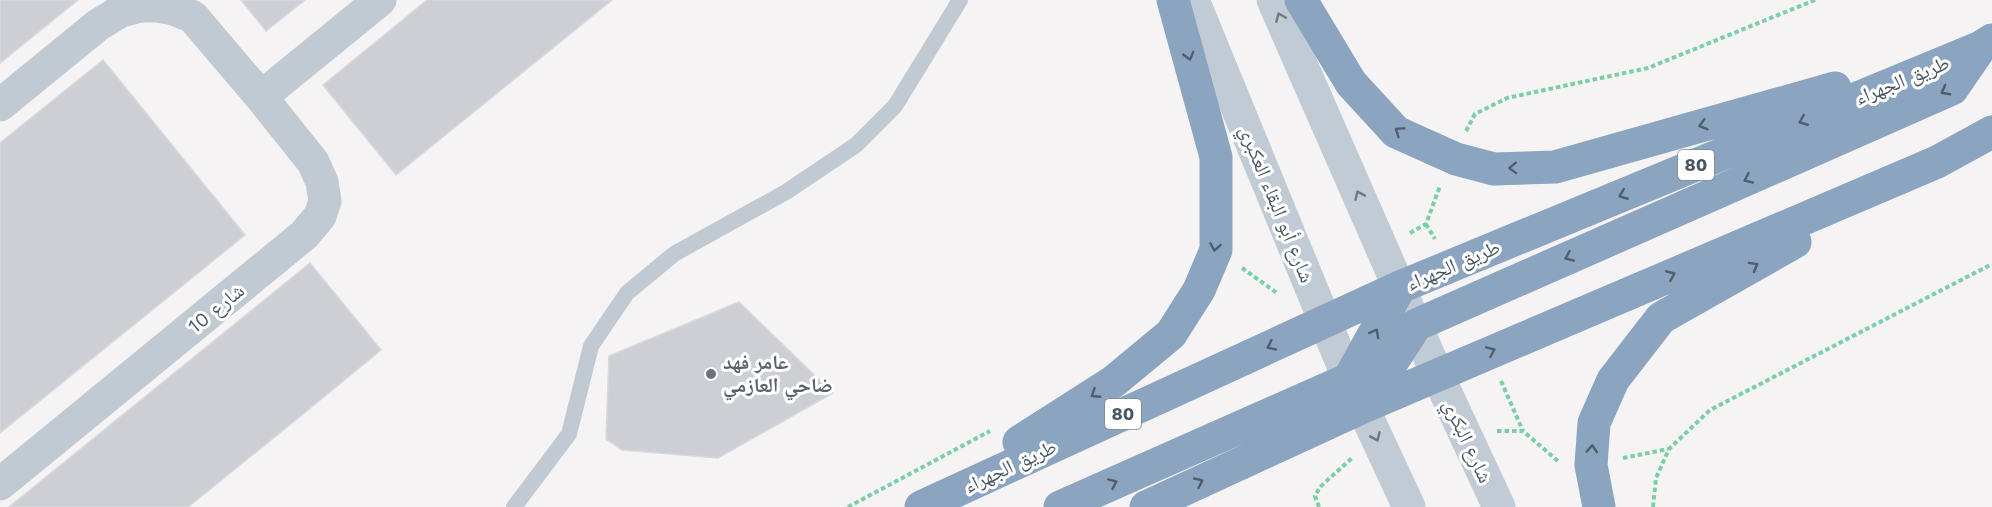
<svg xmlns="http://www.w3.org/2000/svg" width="1992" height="507" viewBox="0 0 1992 507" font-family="'Work Sans','Noto Naskh Arabic',sans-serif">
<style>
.building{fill:#cdcfd5;stroke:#d7d9de;stroke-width:1.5}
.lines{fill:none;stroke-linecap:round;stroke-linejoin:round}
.path{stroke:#7ad0a6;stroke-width:4;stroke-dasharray:4.5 3;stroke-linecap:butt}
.lane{stroke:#c1cad2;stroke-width:16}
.street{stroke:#c1cad2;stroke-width:33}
.secondary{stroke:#c1cbd6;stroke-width:33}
.highway{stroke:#8ba5c1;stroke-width:33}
.oneway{stroke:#6e7984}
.oneway2{stroke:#505e6b}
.worship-dot{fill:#6b7280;stroke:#fff;stroke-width:2}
.labels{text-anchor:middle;stroke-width:6;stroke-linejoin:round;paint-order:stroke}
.shield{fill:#fff;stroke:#808990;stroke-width:1.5}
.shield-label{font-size:18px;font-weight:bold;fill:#4a5661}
.street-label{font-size:20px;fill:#4a5661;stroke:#fff}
.worship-label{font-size:20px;font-weight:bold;fill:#5b616d;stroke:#fff;text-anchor:start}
</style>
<rect width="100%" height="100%" fill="#f5f3f3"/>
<!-- building -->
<path class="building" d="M0 0H78L0 63Z
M241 0H305L266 31Z
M427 0H612L396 175 323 85Z
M103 60 245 235 0 433V143Z
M310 263 381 350 297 419 188 507H9Z
M739 302 833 393 718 458 622 450 606 439 609 356Z"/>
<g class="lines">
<!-- path -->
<path class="path" d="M1466 131 1475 114 1507 98 1648 68 1815 0
M1426 224 1435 239
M1410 233 1426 224 1440 186
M1242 268 1277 293
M1501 381 1523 431
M1497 431H1523L1559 462
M1623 458 1668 449
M848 507 990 431
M1319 507 1315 496 1320 487 1352 458
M1653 507 1656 478 1669 449 1710 410 1992 264"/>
<!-- lane -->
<path class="lane" d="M514 507 569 434 591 346 627 293 674 254 786 192 856 145 895 106 960 0"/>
<!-- street -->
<path class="street" d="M261 97 380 0
M0 105 98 25 121 11 140 6H158L174 9 193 17 261 97 313 162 322 182 325 201 320 216 304 235 0 484"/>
<!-- secondary -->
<path class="secondary" d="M1193 0 1342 363 1409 507
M1273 0 1437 374 1499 507"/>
<!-- highway -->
<path class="highway" d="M1301 0 1351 83 1396 132 1456 159 1494 169 1555 167 1835 88
M1363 407 1416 325 1952 89 1981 47
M1019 442 1113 382 1171 334 1199 290 1216 250V157L1173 0
M921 507 1400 287 1981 47 1992 40
M1060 507 1349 379 1400 287
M1146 507 1363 407 1937 162 1992 132
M1599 507 1591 465 1594 423 1613 380 1661 318 1795 242"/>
</g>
<!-- one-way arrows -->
<defs><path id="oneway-chevron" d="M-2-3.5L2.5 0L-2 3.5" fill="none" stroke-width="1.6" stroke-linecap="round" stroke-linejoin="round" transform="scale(1.5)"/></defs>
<g class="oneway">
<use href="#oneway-chevron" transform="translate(1280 17) rotate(-113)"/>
<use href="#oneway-chevron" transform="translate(1359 195) rotate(-114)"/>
<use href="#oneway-chevron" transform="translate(1376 437) rotate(66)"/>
</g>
<g class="oneway2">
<use href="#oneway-chevron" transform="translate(1189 56) rotate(75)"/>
<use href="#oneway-chevron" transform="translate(1945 91) rotate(152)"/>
<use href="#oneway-chevron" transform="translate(1803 121) rotate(158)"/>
<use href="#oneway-chevron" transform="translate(1703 125) rotate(164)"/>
<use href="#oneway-chevron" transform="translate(1399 131) rotate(-146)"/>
<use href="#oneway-chevron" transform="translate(1513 168) rotate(178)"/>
<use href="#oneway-chevron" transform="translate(1748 179) rotate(156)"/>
<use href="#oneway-chevron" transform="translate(1623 195) rotate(158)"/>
<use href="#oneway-chevron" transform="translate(1215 247) rotate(99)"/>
<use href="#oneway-chevron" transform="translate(1569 257) rotate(156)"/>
<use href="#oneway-chevron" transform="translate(1754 266) rotate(-29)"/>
<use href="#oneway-chevron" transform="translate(1671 275) rotate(-23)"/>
<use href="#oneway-chevron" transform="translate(1375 333) rotate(-61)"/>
<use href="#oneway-chevron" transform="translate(1271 346) rotate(155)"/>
<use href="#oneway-chevron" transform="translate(1491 351) rotate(-23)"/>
<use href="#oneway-chevron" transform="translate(1095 394) rotate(147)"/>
<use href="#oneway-chevron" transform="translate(1592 449) rotate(-86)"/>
<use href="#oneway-chevron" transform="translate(1199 482) rotate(-25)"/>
<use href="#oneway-chevron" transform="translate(1113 483) rotate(-24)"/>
</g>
<!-- markers -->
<circle class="worship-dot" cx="711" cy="374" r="6"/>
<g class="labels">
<!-- shield labels -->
<g class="shield">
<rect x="1678" y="150" width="36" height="30" rx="4.5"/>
<rect x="1105" y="399" width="36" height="30" rx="4.5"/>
</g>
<g class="shield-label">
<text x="1696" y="171">80</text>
<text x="1123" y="420">80</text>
</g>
<!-- street labels -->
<g class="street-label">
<text transform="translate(1902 80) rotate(-22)" y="7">طريق الجهراء</text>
<text transform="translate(1277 204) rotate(68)" y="7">شارع أبو البقاء العكبري</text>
<text transform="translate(1453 265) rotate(-23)" y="7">طريق الجهراء</text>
<text transform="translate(216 308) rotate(-39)" y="7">شارع 10</text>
<text transform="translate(1468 441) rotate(65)" y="7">شارع البكري</text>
<text transform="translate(1010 466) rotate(-25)" y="7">طريق الجهراء</text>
</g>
<!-- worship labels -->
<g class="worship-label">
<text x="723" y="369">عامر فهد<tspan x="723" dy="23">ضاحي العازمي</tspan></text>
</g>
</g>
</svg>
